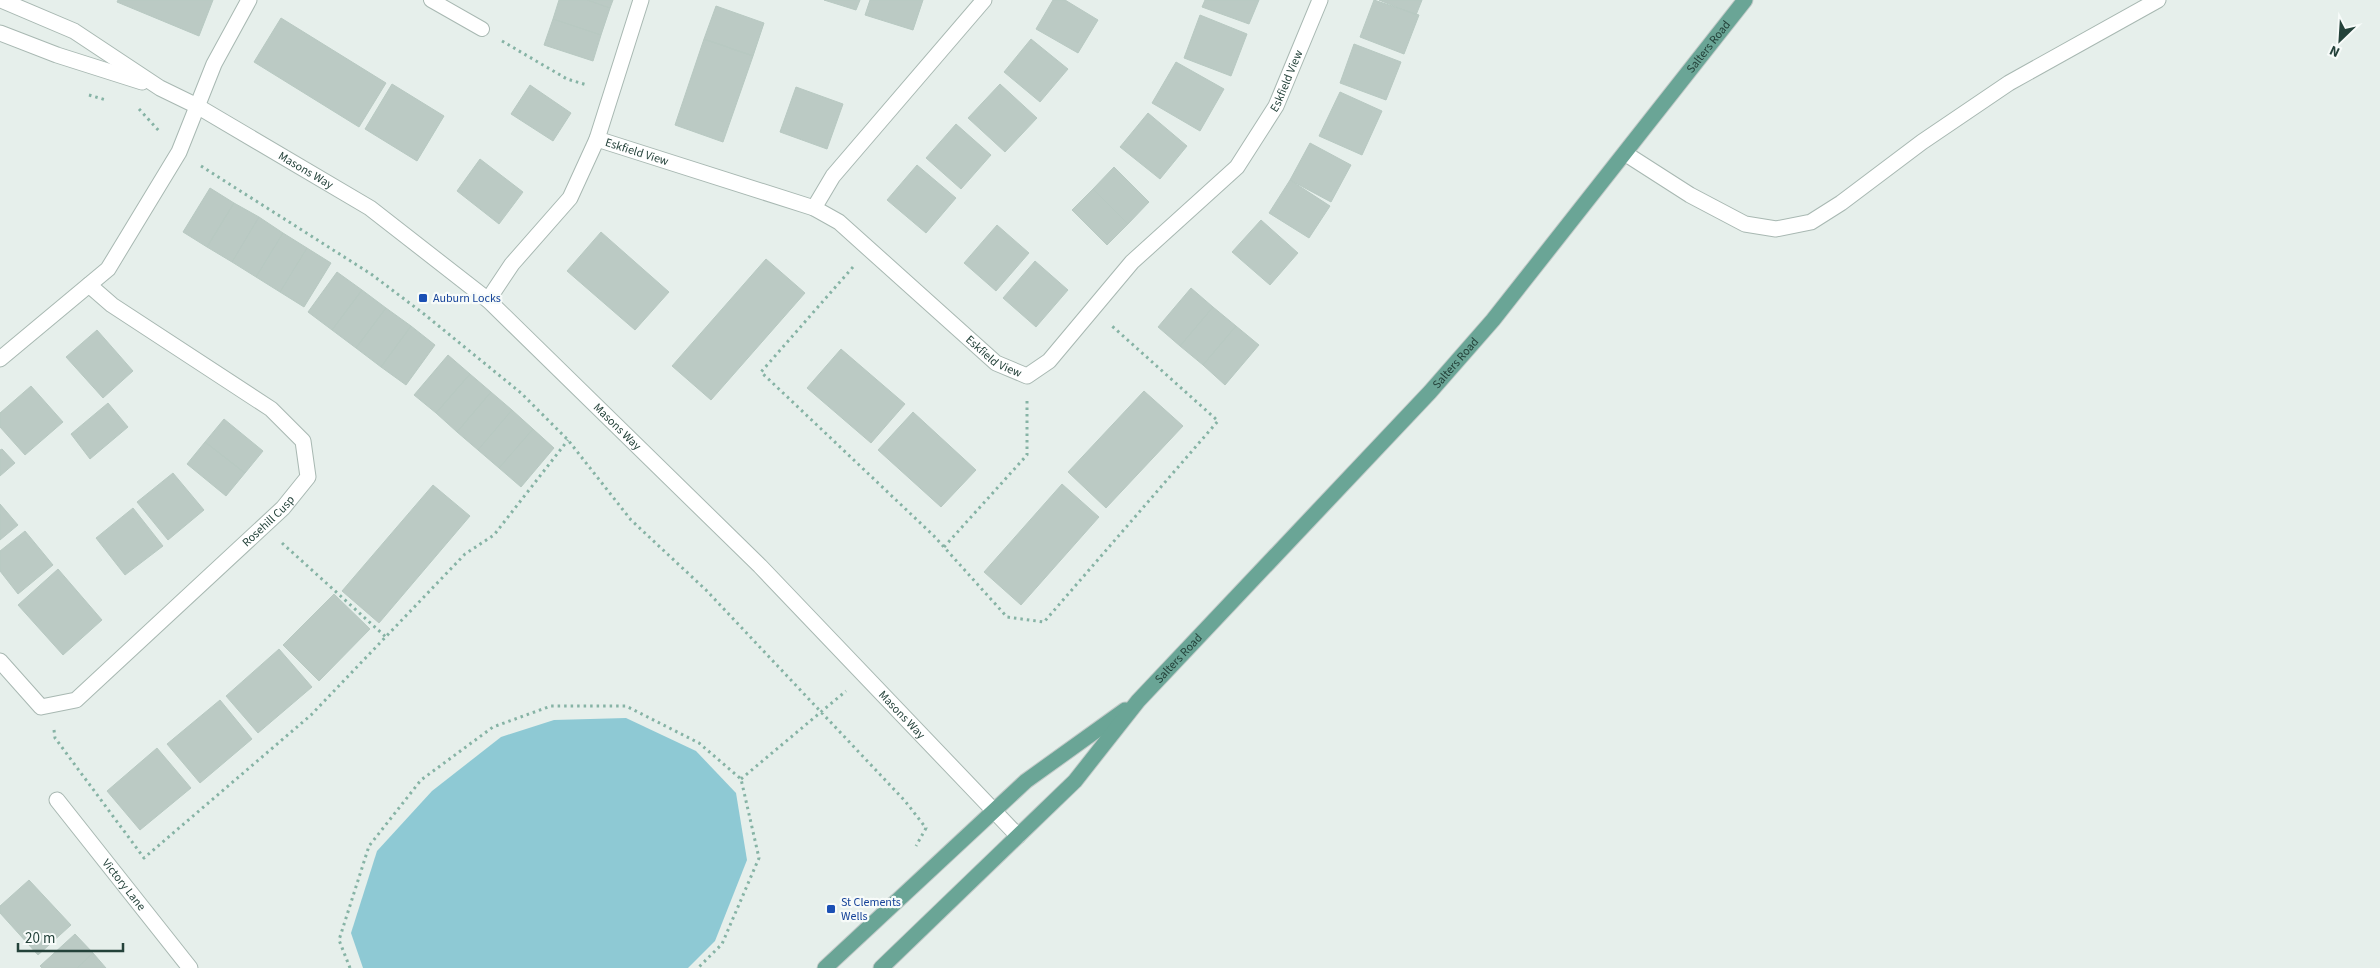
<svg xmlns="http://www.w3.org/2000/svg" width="2380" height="968" viewBox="0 0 2380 968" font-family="'Source Sans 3',sans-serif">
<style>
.water{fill:#8ec9d4}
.building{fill:#bbcac4;stroke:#b8c9c2}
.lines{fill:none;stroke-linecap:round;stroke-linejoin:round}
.service-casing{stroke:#a8b8b2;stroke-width:16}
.minor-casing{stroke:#a8b8b2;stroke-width:17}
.tertiary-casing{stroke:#a8b8b2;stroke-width:17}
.primary-casing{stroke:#c2cac8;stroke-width:17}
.path{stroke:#86b3a5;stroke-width:3;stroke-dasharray:2.5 4;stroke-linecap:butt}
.service{stroke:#fff;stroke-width:14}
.minor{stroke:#fff;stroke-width:15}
.tertiary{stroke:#fff;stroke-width:15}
.primary{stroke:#6aa596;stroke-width:15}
.transit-dot{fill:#1a4fb4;stroke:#f7fbf9;stroke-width:2}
.labels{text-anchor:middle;stroke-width:4.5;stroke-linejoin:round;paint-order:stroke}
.street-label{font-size:12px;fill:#24423a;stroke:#f7fbf9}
.transit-label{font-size:12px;fill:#164399;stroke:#f7fbf9;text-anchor:start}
</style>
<rect width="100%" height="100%" fill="#e6efeb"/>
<!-- water -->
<path class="water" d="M626 718 696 751 736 793 747 860 715 941 688 968H363L351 933 377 851 432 791 501 737 554 720Z"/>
<!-- building -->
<path class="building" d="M118 0H213L199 36 117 2Z
M559 0H587L610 8 601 35 553 19Z
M587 0H613L610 8Z
M824 0H860L856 10Z
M870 0H923L913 30 865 15Z
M1053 0H1065L1098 20 1078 53 1036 29Z
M1205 0H1259L1249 24 1202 7Z
M1374 0 1419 15 1404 54 1360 37Z
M1379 0H1422L1416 15Z
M716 6 764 23 753 56 704 39Z
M1200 15 1247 34 1231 76 1184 58Z
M281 18 386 83 359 127 254 62Z
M553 19 601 35 593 61 544 45Z
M704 39 753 56 723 142 675 125Z
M1031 39 1068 69 1040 102 1004 72Z
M1354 44 1401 62 1386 100 1340 83Z
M1176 62 1224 89 1200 131 1152 103Z
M392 84 444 116 417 161 365 129Z
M1000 84 1037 118 1005 152 968 118Z
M530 85 571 113 553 141 511 114Z
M796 87 843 104 827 149 780 132Z
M1340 92 1382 111 1362 155 1319 136Z
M1148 113 1187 146 1160 179 1120 147Z
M956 124 991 155 961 189 926 158Z
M1310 143 1351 165 1331 202 1290 180Z
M480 159 523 192 499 224 457 191Z
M917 165 956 198 926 233 887 200Z
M1114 167 1149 202 1128 224 1093 189Z
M1290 180 1330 206 1309 238 1269 213Z
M210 188 234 203 207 247 183 232Z
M1093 189 1128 224 1107 245 1072 210Z
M234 203 259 217 232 262 207 247Z
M259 217 283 233 256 277 232 262Z
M1261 220 1298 253 1270 285 1232 252Z
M997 225 1029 253 996 291 964 263Z
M601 232 669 292 635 330 567 271Z
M283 233 307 248 280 292 256 277Z
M307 248 331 263 304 307 280 292Z
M766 259 805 293 711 400 672 366Z
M1035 261 1068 290 1036 327 1003 298Z
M337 272 362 290 332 330 308 312Z
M1191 288 1213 307 1180 346 1158 327Z
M362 290 386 308 356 348 332 330Z
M1213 307 1236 326 1203 365 1180 346Z
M386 308 411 326 381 367 356 348Z
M411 326 435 345 406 385 381 367Z
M1236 326 1259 345 1225 385 1203 365Z
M97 330 133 371 103 398 66 357Z
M841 349 905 404 871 443 807 388Z
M448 355 470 374 436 413 414 395Z
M470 374 491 392 457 432 436 413Z
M31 386 63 422 25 455 0 427V413Z
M1144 391 1183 426 1106 508 1068 472Z
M491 392 512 410 478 450 457 432Z
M108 403 128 427 90 459 71 434Z
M512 410 533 429 499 468 478 450Z
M913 412 976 470 941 507 878 450Z
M224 419 263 451 245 473 205 442Z
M533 429 554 448 521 487 499 468Z
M205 442 245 473 226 496 187 464Z
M2 449 15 463 0 476V450Z
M173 473 204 510 168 540 137 502Z
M1062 484 1099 517 1021 605 984 572Z
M433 485 470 516 379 623 342 591Z
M0 504 18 525 0 540Z
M133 508 163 546 125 575 96 538Z
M25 531 53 565 18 594 0 571V551Z
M58 569 102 620 63 655 18 605Z
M334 594 370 629 319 681 283 645Z
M279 649 312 687 258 733 226 696Z
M220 700 252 739 200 783 167 744Z
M157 748 191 788 140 830 107 791Z
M29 880 71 925 38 955 0 913V906Z
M75 934 93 953 77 968H42L40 966Z
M93 953 106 968H77Z"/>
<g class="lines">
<!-- service casing -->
<g class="service-casing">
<path id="service" d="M431 0 482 29"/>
</g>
<!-- minor casing -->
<g class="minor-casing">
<g id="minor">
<path id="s1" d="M597 139 814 208 839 222 996 363 1027 376 1049 361 1132 262 1237 167 1276 106 1320 0"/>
<path d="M1626 154 1690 195 1745 224 1776 229 1811 222 1841 203 1922 142 2009 83 2158 0"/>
<path d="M814 208 833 176 984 0"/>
<path d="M488 300 512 264 570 198 597 139 641 0"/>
<path d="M0 359 108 269 179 152 214 64 249 0"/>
<path id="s2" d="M0 661 41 707 76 700 283 508 308 477 303 441 271 409 112 305 89 285"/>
<path id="s3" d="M57 800 190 968"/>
</g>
</g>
<!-- tertiary casing -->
<g class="tertiary-casing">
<g id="tertiary">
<path id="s4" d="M1 0 74 31 160 88 197 106 370 208 488 300 760 566 1018 836"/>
<path d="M0 33 57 55 142 82"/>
</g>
</g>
<!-- primary casing -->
<g class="primary-casing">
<g id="primary">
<path d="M825 968 1026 781 1125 710"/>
<path id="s5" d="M881 968 1075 781 1138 701 1430 392 1493 320 1745 0"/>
</g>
</g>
<!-- path -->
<path class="path" d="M502 41 567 79 587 85
M89 95 106 100
M139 109 160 132
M201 166 371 274 424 314 521 393 568 440 631 520 706 590 905 801 926 828 916 846
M853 267 761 372 934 536 1007 617 1044 622 1218 421 1112 326
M282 543 387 638
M944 547 1027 455V401
M54 730 55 738 144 858 311 715 465 554 494 535 568 440
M741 779 846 691
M350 968 339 940 369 846 421 780 493 727 551 706H626L699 743 741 779 759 858 722 944 698 968"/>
<!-- service -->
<use href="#service" class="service"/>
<!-- minor -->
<use href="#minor" class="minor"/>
<!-- tertiary -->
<use href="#tertiary" class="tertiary"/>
<!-- primary -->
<use href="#primary" class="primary"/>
</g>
<!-- markers -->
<g class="transit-dot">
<rect x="418" y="293" width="10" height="10" rx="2.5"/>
<rect x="826" y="904" width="10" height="10" rx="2.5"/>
</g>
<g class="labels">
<!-- street labels -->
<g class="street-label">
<text dy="4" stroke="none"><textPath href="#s5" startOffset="1240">Salters Road</textPath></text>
<text dy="4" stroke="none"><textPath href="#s1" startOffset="898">Eskfield View</textPath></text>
<text dy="4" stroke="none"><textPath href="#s1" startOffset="42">Eskfield View</textPath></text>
<text dy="4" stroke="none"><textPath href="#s4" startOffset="350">Masons Way</textPath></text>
<text dy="4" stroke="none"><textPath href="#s1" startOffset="462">Eskfield View</textPath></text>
<text dy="4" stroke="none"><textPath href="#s5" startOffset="835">Salters Road</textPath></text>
<text dy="4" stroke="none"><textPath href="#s4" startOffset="755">Masons Way</textPath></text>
<text dy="4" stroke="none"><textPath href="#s2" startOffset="360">Rosehill Cusp</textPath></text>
<text dy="4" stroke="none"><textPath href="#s5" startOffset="430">Salters Road</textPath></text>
<text dy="4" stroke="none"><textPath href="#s4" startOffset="1160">Masons Way</textPath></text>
<text dy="4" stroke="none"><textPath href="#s3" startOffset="108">Victory Lane</textPath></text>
</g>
<!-- transit labels -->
<g class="transit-label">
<text x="433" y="302">Auburn Locks</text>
<text x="841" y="906">St Clements<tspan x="841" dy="14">Wells</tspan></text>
</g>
</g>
<!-- north arrow -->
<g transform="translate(2340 40) rotate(205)" stroke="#f7fbf9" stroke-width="4" paint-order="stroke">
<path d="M0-4L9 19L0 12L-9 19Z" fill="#24423a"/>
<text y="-8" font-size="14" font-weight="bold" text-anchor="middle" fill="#24423a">N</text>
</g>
<!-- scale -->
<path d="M18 943v8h105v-8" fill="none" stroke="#24423a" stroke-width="2.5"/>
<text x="25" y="943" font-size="15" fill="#24423a" stroke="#f7fbf9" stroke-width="4" paint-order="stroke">20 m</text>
</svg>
